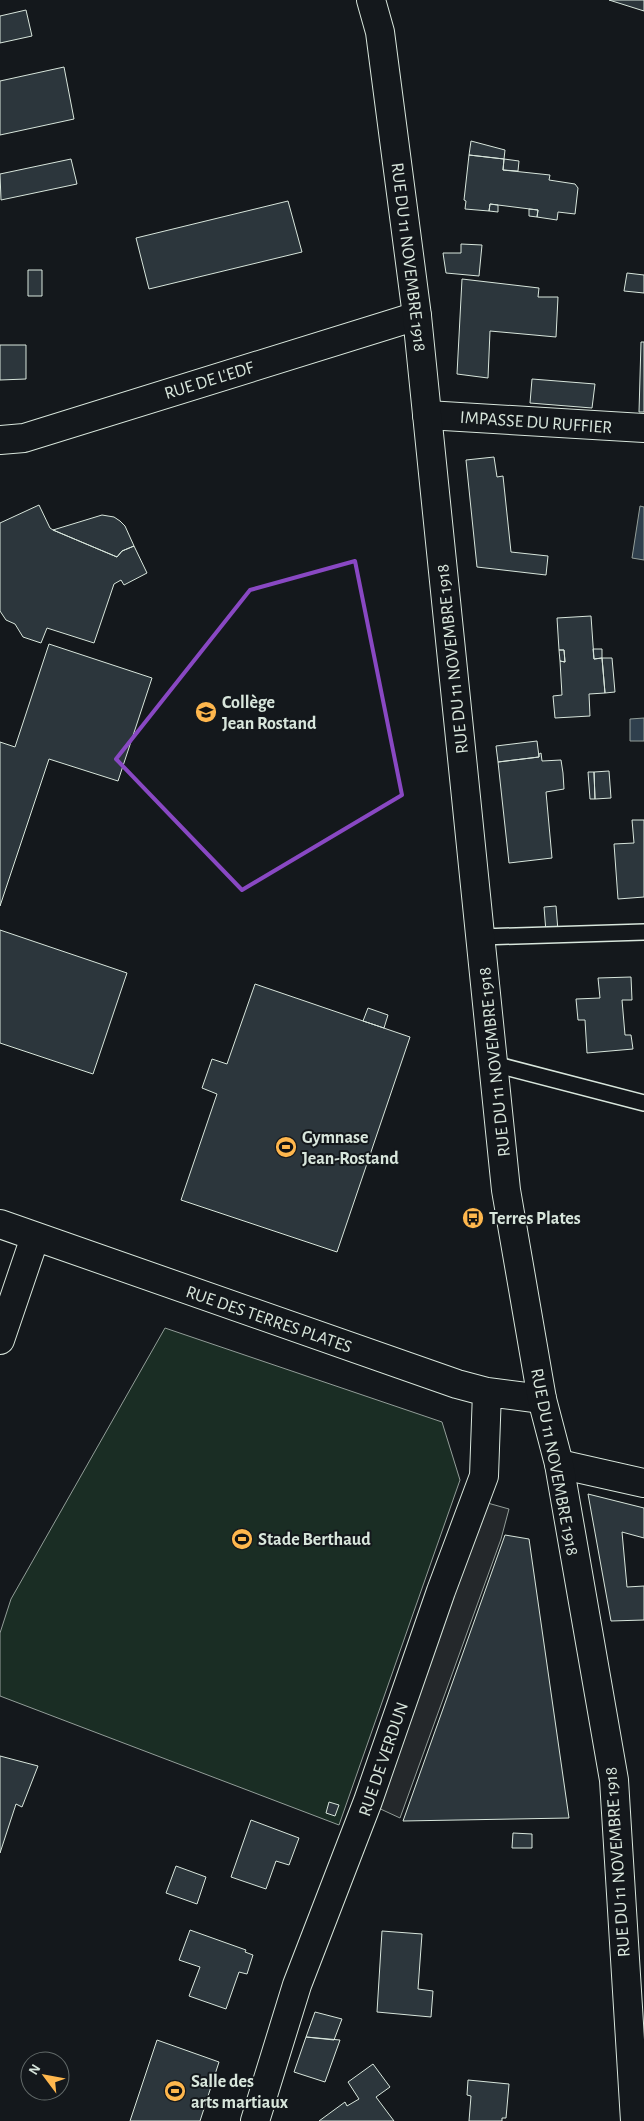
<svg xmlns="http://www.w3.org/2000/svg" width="644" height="2121" viewBox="0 0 644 2121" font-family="'Alegreya Sans',sans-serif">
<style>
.green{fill:#1a2d24;stroke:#939e99}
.parking{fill:#24282b;stroke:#939e99}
.water{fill:#2f3f4d;stroke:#939e99}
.building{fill:#2c363c;stroke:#d8e6dc}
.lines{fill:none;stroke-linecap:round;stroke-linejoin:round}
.lane-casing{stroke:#d8e6dc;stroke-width:18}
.street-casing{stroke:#d8e6dc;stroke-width:30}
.secondary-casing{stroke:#d8e6dc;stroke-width:30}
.lane{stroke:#14181c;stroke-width:15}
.street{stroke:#14181c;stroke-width:28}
.secondary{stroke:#14181c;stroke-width:28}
.marked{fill:none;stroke:#8948c3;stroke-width:4;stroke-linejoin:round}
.labels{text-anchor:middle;stroke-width:4;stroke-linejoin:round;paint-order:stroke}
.street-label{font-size:18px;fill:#d8e6dc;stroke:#14181c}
.poi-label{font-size:18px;font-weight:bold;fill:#d8e6dc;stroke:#14181c;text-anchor:start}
</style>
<rect width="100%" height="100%" fill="#14181c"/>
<!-- green -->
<path class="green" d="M165 1328 442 1422 460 1480 339 1825 0 1696V1633L11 1599Z"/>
<!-- parking -->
<path class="parking" d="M484 1502 509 1509 501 1539 400 1818 374 1806Z"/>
<!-- water -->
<path class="water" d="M640 506 644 507V560L632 558Z
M644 718V741H630V719Z"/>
<!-- building -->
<path class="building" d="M609 0H644V11Z
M26 10 32 36 0 43V16Z
M64 67 74 119 0 135V81Z
M471 141 505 150 504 159 469 155Z
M469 155 504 159 503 170 550 175 549 180 575 184 578 188 575 214 558 212 557 220 537 217 538 210 490 204 489 211 465 209 466 201 464 200Z
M71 159 77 184 1 200 0 174Z
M504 159 519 161 518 171 503 170Z
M288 201 302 252 149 289 136 238Z
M490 204 498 205V212L489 211Z
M529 209 538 210 537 217 529 216Z
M461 244 482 245 479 276 446 273 443 253H461Z
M28 270H42V296H28Z
M627 273 644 275V293L624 291Z
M462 279 539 288 538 297H558L556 337 490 331 488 378 457 374Z
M641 342H644V412H639Z
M0 345H26V379L0 380Z
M532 379 595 384 592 408 530 403Z
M494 457 497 477 503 476 511 552 548 556 546 575 477 567 466 460Z
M39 505 50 528 53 530 117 557 122 551 134 546 147 573 124 585 121 580 114 584 94 643 47 628 41 643 23 637 15 624 6 620 0 611V523Z
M102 515 114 517 120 521 125 526 134 546 122 551 117 557 53 530Z
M591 616 594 659 602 658 605 693 589 694 590 716 555 718 553 696 562 695 560 661 565 662 564 650H559L557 618Z
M49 644 152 678 118 781 49 759 0 906V742L15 747Z
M593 649H602V658L594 659Z
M559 650H564L565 662 560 661Z
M602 658H612L615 692 605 693Z
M537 741 539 757 498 762 496 746Z
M541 753 542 761 561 760 563 773 564 789 546 792 552 858 509 863 498 762 539 757V754Z
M609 771 611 798 595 799 594 772Z
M588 772H594L595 799H590Z
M632 820H644V897L618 899 614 844 634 843Z
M556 906 558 931 546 932 544 907Z
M0 930 127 973 93 1074 0 1043Z
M631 977 632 1000H622L625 1035H631L633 1049 587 1053 585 1020H578L576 999 600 998 598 978Z
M255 984 410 1037 337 1252 181 1200 217 1094 202 1088 212 1059 227 1064Z
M368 1008 388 1015 384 1028 363 1021Z
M588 1494 644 1508V1538L622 1532 627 1587 644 1586V1620L611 1621Z
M505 1535 529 1539 569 1818 403 1821Z
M0 1756 38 1766 22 1807 16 1804 0 1853Z
M329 1802 339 1805 335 1816 326 1813Z
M251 1820 299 1838 289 1865 276 1861 266 1889 231 1877Z
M513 1833 532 1834V1848H512Z
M176 1866 206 1877 197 1904 166 1893Z
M190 1930 246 1950 245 1952 253 1955 247 1974 239 1972 226 2009 189 1996 200 1967 179 1960Z
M382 1931 422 1934 418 1989 433 1991 431 2017 377 2012Z
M315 2012 342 2019 334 2040 306 2037Z
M306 2037 340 2040 325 2082 294 2072Z
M157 2040 219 2062 200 2121H130Z
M373 2064 390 2087 376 2097 394 2121H319L345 2102 347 2106 359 2099 348 2082Z
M468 2080 509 2084 506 2118H502V2121H469L471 2096 467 2095Z"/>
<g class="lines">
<!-- lane casing -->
<g class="lane-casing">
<path id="lane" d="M481 937 644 932
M494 1064 644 1103"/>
</g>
<!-- street casing -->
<g class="street-casing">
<path id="street" d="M427 415 644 428
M0 440 24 438 417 316
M0 1224 457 1384 487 1392 542 1399
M0 1340 35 1237
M559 1464 644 1483
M255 2121 297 1985 368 1801 441 1591 484 1476 487 1392"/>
</g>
<!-- secondary casing -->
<g class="secondary-casing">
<path id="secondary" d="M371 0 380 32 417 316 506 1190 542 1399 559 1464 614 1780 635 2121"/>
</g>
<!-- lane -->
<use href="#lane" class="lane"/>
<!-- street -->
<use href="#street" class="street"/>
<!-- secondary -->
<use href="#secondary" class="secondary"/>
</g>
<!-- marked area -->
<path class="marked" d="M355 561 402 795 242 890 116 759 250 590Z"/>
<!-- icons -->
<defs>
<g id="school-disc" transform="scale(1.125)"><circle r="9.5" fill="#ffb74d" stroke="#14181c"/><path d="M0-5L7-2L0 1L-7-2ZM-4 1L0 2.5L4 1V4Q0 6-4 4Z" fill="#111"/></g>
<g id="stadium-disc" transform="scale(1.125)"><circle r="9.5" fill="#ffb74d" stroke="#14181c"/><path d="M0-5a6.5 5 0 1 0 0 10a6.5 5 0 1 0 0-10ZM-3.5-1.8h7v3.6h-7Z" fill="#111"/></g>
<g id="bus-disc" transform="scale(1.125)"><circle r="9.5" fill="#ffb74d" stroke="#14181c"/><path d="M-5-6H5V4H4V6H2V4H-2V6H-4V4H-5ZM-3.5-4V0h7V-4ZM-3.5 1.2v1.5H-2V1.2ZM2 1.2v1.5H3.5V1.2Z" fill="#111"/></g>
</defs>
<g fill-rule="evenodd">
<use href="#school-disc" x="206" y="712"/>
<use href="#stadium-disc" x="286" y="1147"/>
<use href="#bus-disc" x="473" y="1218"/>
<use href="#stadium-disc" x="242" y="1539"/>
<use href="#stadium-disc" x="175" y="2091"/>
</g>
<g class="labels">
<!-- street labels -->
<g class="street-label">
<text transform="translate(409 257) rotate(83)" y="6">RUE DU 11 NOVEMBRE 1918</text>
<text transform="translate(209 380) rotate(-17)" y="6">RUE DE L'EDF</text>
<text transform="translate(536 422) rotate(4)" y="6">IMPASSE DU RUFFIER</text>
<text transform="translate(452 659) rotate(-96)" y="6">RUE DU 11 NOVEMBRE 1918</text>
<text transform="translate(494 1062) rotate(-96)" y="6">RUE DU 11 NOVEMBRE 1918</text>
<text transform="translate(269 1319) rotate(19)" y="6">RUE DES TERRES PLATES</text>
<text transform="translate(555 1462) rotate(79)" y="6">RUE DU 11 NOVEMBRE 1918</text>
<text transform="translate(383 1759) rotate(-71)" y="6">RUE DE VERDUN</text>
<text transform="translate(617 1862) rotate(-94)" y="6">RUE DU 11 NOVEMBRE 1918</text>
</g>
<!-- poi labels -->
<g class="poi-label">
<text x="222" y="708">Collège<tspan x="222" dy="21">Jean Rostand</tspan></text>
<text x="302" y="1143">Gymnase<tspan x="302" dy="21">Jean-Rostand</tspan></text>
<text x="489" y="1224">Terres Plates</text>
<text x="258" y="1545">Stade Berthaud</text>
<text x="191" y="2087">Salle des<tspan x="191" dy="21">arts martiaux</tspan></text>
</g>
</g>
<!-- north arrow -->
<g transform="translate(45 2076) rotate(302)"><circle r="24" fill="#14181c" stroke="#626a69"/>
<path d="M0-4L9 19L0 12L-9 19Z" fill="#ffb74d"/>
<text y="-8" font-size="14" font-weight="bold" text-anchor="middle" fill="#d8e6dc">N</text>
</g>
</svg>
